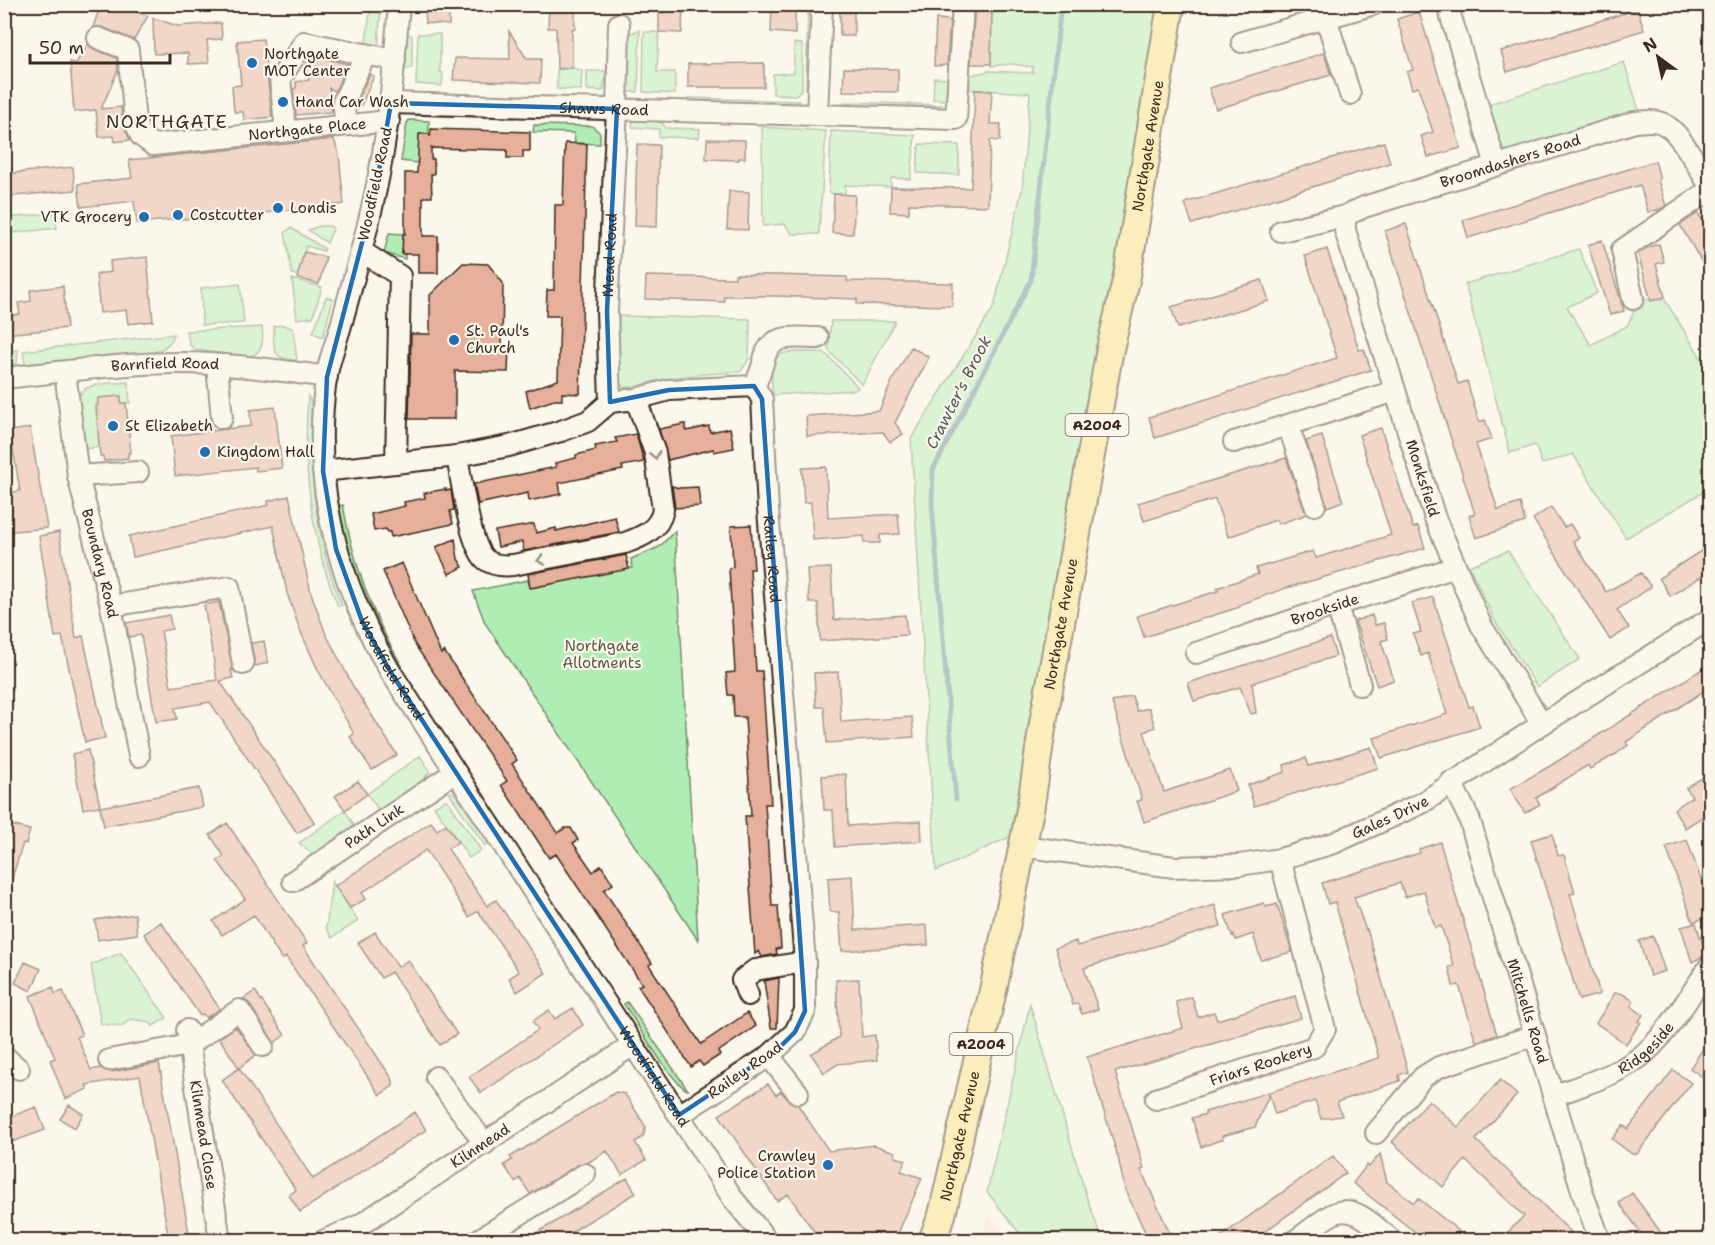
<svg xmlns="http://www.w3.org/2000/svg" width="1715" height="1245" viewBox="0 0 1715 1245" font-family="'Shantell Sans',sans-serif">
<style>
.built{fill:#f5e2d4}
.green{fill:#b0edb4;stroke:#768c69;stroke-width:1.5}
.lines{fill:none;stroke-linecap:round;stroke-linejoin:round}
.stream{stroke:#688a97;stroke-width:5}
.building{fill:#e6b09b;stroke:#3b2a1e;stroke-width:1.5}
.minor-casing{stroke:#3b2a1e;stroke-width:24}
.major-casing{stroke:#3b2a1e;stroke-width:30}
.minor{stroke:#fbf7ec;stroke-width:20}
.major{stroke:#fae180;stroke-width:26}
.oneway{stroke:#9b9085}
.marked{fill:none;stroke:#1f6fb2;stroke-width:4.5;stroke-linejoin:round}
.poi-dot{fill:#1f6fb2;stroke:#fbf7ec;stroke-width:2}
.labels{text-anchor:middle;stroke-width:4.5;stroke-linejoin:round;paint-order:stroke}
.shield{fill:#fbf7ec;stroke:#75685c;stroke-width:1.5}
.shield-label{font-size:14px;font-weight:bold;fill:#3b2a1e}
.poi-label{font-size:15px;fill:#3b2a1e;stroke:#fbf7ec;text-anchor:start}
.street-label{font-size:15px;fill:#3b2a1e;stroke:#fbf7ec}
.park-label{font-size:15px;fill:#585b44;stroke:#fbf7ec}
.water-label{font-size:16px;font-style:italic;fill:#525a5a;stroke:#fbf7ec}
.quarter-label{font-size:18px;letter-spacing:1.5px;fill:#3b2a1e;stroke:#fbf7ec}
</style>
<rect width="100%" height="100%" fill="#fbf7ec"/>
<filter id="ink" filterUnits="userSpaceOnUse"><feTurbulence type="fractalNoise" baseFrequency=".0167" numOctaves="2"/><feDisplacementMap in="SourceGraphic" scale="12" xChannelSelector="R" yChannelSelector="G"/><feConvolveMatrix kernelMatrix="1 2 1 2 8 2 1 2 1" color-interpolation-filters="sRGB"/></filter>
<g filter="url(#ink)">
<!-- built -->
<path class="built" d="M989 1215 1009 1240H980Z"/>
<!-- green -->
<path class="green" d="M371 5H381L378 48 365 50Z
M808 5H814L808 95 806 89Z
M992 5H1160L1150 73 1010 837 936 871 911 439 994 307 1022 190 1030 93 966 89V76L989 71 1032 73 1033 67 1012 64 991 66Z
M640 30 638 92H627L628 34Z
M406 32 412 36V68L403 70Z
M644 32H659L657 72H675V94L643 92Z
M418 34H440V72L443 73 442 86 416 84Z
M794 43 802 44V89L796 95 773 94V74L794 73Z
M1624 62 1639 110 1512 151 1497 148 1486 115 1492 103Z
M572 68 582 70 581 90 557 89V69Z
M587 71H605L606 78 603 91 587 90Z
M934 78 949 79V100L933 99Z
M689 98 799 101 800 106 689 103Z
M844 102 943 105 934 107 843 106Z
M414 112 516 113 515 118 415 115Z
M654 118 663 124 666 128 700 129 699 138 659 137V129L632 127 633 120Z
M409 120 429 121 428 145 418 158 417 163 401 161 407 123Z
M534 125 592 126 600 133V144L575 143 574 133 533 132Z
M762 127 826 131 819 234H792L785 224 763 226Z
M831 131 915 135 911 179 891 178V187L845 185V195L829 193Z
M919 144 959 145V175L917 173Z
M55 213 57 228 5 234V218Z
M320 226H331L333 229 327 243 308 230Z
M291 228 325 249 324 251 306 246 298 275 292 274 285 232Z
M389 233 403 234 402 254H405V259L384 253Z
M1579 249 1597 293 1567 307 1591 345 1627 326 1633 314V299L1665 300 1710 372V488L1626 538 1573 454 1542 464 1535 445 1510 453 1465 284Z
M292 279 322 287 313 317 297 319Z
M240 284 244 323 202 325 201 288Z
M326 297 333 299 323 337 313 333Z
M619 316 750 319 749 359 741 371 735 372C710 374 685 375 660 380 648 382 635 389 623 387L618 380Z
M831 321H895L862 385 828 350Z
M284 325 293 329 297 360C271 361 273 347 274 326Z
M262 327C264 343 263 355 245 357L196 350 190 345 186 331Z
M174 334C171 345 164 348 153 353L25 364 23 351Z
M18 350 17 363 5 365V351Z
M824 352 858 387 855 390 773 395C767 344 780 353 824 352Z
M128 382 130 403H121L120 396 98 398V405L96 406 100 447 84 449 77 401C82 380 111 384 128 382Z
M308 396 311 402C312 421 310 440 311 459 314 508 323 560 342 605L338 606C311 541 302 466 308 396Z
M343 505C353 562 372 616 402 666L399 668 372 620 347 551 337 506Z
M675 531 698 940 485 623 473 591 528 580 530 588 632 568 631 559 659 547Z
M1508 551 1580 659 1537 687 1495 621 1469 566Z
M420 756 430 771 423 781 380 811 378 809 367 794Z
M452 792 457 796 490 843 485 846 449 793Z
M445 800 448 801 481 850 469 858 434 806Z
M345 810 355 827 318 852 311 853 299 843Z
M332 881 358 921 332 938 326 928Z
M121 953 167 1018 153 1026 149 1022 130 1019 122 1026 101 1024 91 965Z
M627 1002 688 1090C673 1086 635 1020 624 1004Z
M1030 1004 1086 1195 1102 1240H1025L987 1192Z"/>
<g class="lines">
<!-- stream -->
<path class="stream" d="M956 799 932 504 933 470 1031 280 1061 4"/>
</g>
<!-- building -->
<path class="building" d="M101 4H111L148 16 134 40 102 27H93Z
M426 4H449V25L425 23Z
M549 4H569V8H575V29H572V68L557 69 556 28H548Z
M664 4H683L682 33 659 32V12L664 13Z
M772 4H795V34L771 32Z
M975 4H992L991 64H971Z
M1638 9 1644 30 1507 72 1501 51Z
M840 12H854V36H840Z
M1419 12 1461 148 1428 157 1421 136 1433 132 1418 87 1412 89 1407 72 1413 70 1397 19Z
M153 18 178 26 221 23 222 39 207 40 209 63 188 64V53L154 54Z
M936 19 950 20 947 65 934 66Z
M509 31 527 59H541L540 83 453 80 455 58 510 59Z
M263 39 272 117 244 120 243 112H234L232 86 241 85 237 41Z
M88 44 94 49 117 58 118 70 101 109 121 107 123 123 130 140 115 142 114 136 99 137 96 110 74 112 70 62 76 63Z
M1324 53 1331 75 1216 109 1209 88Z
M310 55 348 64 335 91 329 88 332 112 296 115 293 89 296 88V82L309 80 305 67Z
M764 63V87H688V64Z
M844 68 898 69V92L843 91Z
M370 74 374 76 361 106 356 103Z
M975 90 992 91 990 124H1001L1000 141 990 140 988 206 909 204V213L890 212 891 187 971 188Z
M431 129 530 132V151H523V158H507V150L431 148V159H434V174H431L432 197H423V236H438V273H418V254H402L403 234H405V173H417L419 134H430V137Z
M334 139 339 155 344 204 239 216V214L137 223 134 201 81 207 78 184 132 178 129 160Z
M707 139 745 140V158H739V160L706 159Z
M1384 142 1390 163 1192 224 1185 203Z
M565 143 587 144 580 394 562 393V400H554L530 408 526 391 558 380 560 316H546L547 290H554L555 205H563Z
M637 144 659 145 657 227 635 226Z
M1655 161 1660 179 1658 180 1666 206 1661 209 1648 212 1640 185 1468 238 1463 220Z
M73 167 75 190 4 197V174Z
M729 191 749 192 748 230 727 229Z
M834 194 855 195 853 234 832 233Z
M1698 213 1710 233V276L1680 225Z
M1406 224 1458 384 1467 381 1479 422 1485 420 1492 439 1476 444 1498 510 1520 503 1525 522 1476 538 1469 516 1475 514 1385 231Z
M1602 240 1624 311 1610 315 1588 245Z
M1659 244 1664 262 1656 264 1665 297 1651 301 1638 254 1646 248Z
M1327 249 1359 350 1364 349 1371 370 1155 438 1149 417 1337 358 1305 256Z
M304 252 326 257 319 284 297 278Z
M147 257 153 321 128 324 126 310 100 313 96 274 111 272 110 261Z
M463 263 488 264 503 283 502 346H509L508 372 455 371V419H409L411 334H430V295Z
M735 274 847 277V281L953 283 952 306 857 304V299L774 296H724V302L645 299 646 276 735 278Z
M1262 280 1269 301 1178 328 1171 307Z
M63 286 67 328 4 334V316L20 314 18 303 31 301 30 290Z
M911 347 929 357 895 423 903 434 890 442 883 432 807 436 806 416 879 411 892 381Z
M121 396V403H126L131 453H128V458L104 461 103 456H100L96 406 98 405V398Z
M275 407 282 468 256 471V467L175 476 171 436 251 426 250 410Z
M685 424 686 431 709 426 710 432 730 428 734 448 714 452 713 449 668 460 659 429Z
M30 428 47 528 4 532V513L12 512 8 493 20 491 10 431Z
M1381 428 1413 528 1418 526 1425 548 1283 589 1239 605 1240 607 1144 637 1137 616 1218 591 1217 588 1258 574 1256 568 1313 551 1316 558 1391 535 1359 435Z
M636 434 644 462 622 466 623 470 559 483 561 494 529 501 528 493 478 504 474 484 556 467 555 463 576 458V455L596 450 595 446 617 442 615 438Z
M1322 436 1343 501 1327 507 1306 441Z
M1286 458 1304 509 1308 514 1278 524 1276 520 1228 537 1215 499 1144 521 1138 503Z
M826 467 828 518 898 514 900 534 880 535V543H864V536L813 540 811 502 804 503 802 468Z
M672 486 680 488 698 487 700 506 675 508Z
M446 489V491L451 490 454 510 450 511 453 524 391 537 390 532H387L386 529 374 531 371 514 405 506 404 502 425 498 424 493Z
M289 496 311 593 325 632 353 686 397 755 372 770 350 737 354 734 318 670 300 630 287 593 273 526 133 557 129 536 269 505 268 501Z
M1551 507 1564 527 1570 524 1579 538 1573 541 1606 592 1641 573 1651 587 1617 610 1629 628 1610 640 1533 519Z
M615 517 619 532 524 551 522 542 498 547 495 531 534 524 536 533 556 528V531Z
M751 525 754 569H750L756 671H762L771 804H765L772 906H778L781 948 776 949 777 954 762 957 759 951 755 954 751 900 745 816H751L745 717H734L733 695H728L726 673 735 672 729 568 733 567 731 526Z
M59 532 76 638 83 636 105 738 85 742 62 636 55 637 39 536Z
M455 539 458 559 463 567 449 574 436 547Z
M1710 545V571L1670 596 1659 578Z
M626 555 629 569 530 588 528 574Z
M402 563 441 654 444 651 517 760 512 764 558 833 565 828H571L578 840 573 843 593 872 601 865 613 884 604 890 652 963 649 965 701 1044 747 1013 756 1026 718 1052 720 1055 703 1066 699 1061 691 1067 638 986 642 984 556 854 549 858 501 785 507 781 415 645 383 571Z
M831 568 834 620 905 615 907 635 820 641 818 603H809L807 569Z
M1433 597 1469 707 1473 706 1480 727 1381 758 1374 738 1447 714 1428 653 1421 656 1413 634 1421 632 1412 603Z
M219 602 233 670H231L233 678 220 681 315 823 297 833 210 702 175 708 177 719 156 722 141 635 129 637 126 623 169 615 172 629 161 631 171 687 217 680 204 605Z
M1372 615 1375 625 1384 623 1388 639 1381 641 1394 680 1377 686 1355 621Z
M1330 638 1336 656 1252 683 1256 713 1251 714 1240 687 1194 701 1188 683Z
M264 641 268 663 255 666 251 643Z
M1710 664V687L1626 742 1628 745 1616 754 1590 769 1588 765 1536 798 1540 804 1525 813 1510 789 1550 766Z
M838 672 841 722 912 717 914 737 827 743 824 707H816L814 673Z
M1132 696 1137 711 1149 708 1155 727 1144 732 1164 792 1230 770 1237 791 1144 822 1137 801 1142 800 1112 702Z
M1371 747 1378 768 1254 806 1248 785 1285 772 1284 765 1306 758 1309 766Z
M88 750 100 806 83 809 72 754Z
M846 774 848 826 921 821 922 841 835 847 833 810H824L822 776Z
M1705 776 1710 784V812L1685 828 1674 809 1692 797 1686 788Z
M358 781 367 794 345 810 335 796Z
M199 788 203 807 104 826 100 807Z
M431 822 437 830 446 824 458 842 448 849 487 906 496 900 546 973 517 992 509 978 519 972 478 911 469 917 426 850 362 893 366 899 350 908 335 886Z
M4 823 30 830 26 844 23 843 8 891H4Z
M227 823 307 943 303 946 393 1080V1086L380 1095 286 957 282 960 254 915 222 935 213 921 245 899 217 860 224 856 210 835Z
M1552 834 1558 856 1564 855 1575 893 1570 894 1600 994 1579 1000 1531 840Z
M1687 840 1710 905V916L1693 922 1666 847Z
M1440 842 1497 1035 1476 1042 1459 985 1453 986 1449 967 1454 966 1441 926 1435 928 1424 891 1405 897 1400 883 1354 897 1366 930 1367 929 1408 1072 1399 1075 1400 1081 1337 1102 1342 1116 1321 1119 1315 1101 1275 1114 1269 1095 1255 1127 1222 1136 1223 1139 1201 1147 1192 1118 1206 1114 1205 1112 1379 1058 1335 902 1328 904 1322 883 1420 853 1419 849Z
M852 876 855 930 927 925 928 945 842 951 839 912H830L828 878Z
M1264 903 1266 907 1277 904 1292 952 1261 960 1253 934 1236 940 1234 935 1232 936 1225 915Z
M1215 905 1221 926 1084 968 1098 1009 1082 1014 1078 1004 1073 1005 1055 948 1076 941 1077 946Z
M135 914 137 934 98 940 95 920Z
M161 922 220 1009 206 1018 203 1014 200 1016 144 934Z
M1696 923 1706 955 1692 962 1681 927Z
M375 932 398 967 408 960 457 1034 440 1045 391 972 381 978 358 943Z
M1653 936 1665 971 1650 976 1639 941Z
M25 962 41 969 31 991 15 983Z
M779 978 777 1028H771L764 981Z
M859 979 862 1037 875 1035 877 1060 838 1064 824 1073 811 1054 839 1037 836 980Z
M53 987 55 994 63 991 82 1035 77 1037 91 1070 101 1068 111 1072 159 1063 190 1239 169 1240 140 1076 86 1085 88 1089 65 1099 50 1060 55 1058 30 996Z
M255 991 285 1035 274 1043 249 1003 243 999Z
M1615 993H1621L1634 1001 1631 1006 1643 1015 1639 1021 1641 1022 1626 1044 1596 1023Z
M1295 996 1301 1018 1115 1072 1139 1151 1144 1169 1141 1170 1173 1240H1149L1125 1190 1118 1157 1087 1057 1183 1028 1176 1002 1192 997 1198 1017 1214 1012 1217 1020Z
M573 1008 583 1025 481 1093 469 1077 538 1030 533 1021 549 1010 555 1019Z
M236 1027 256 1055 239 1068 219 1038Z
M1710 1038V1082L1690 1068Z
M239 1068 313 1179 415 1112 426 1130 300 1212 289 1195 296 1190 222 1080Z
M1673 1070 1691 1083 1637 1154H1632L1612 1139 1623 1125 1628 1129Z
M1500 1080 1517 1095 1476 1140 1571 1232 1563 1240H1500L1524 1216 1465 1160 1443 1187 1392 1142 1429 1100 1458 1127Z
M768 1084 776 1095 781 1091 789 1101 798 1105 829 1151 874 1145 895 1152V1157L906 1160 901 1171 922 1178 896 1238 872 1240H820L788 1194 777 1201 719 1115Z
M616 1092 625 1094 646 1127 643 1137 635 1142 646 1160 622 1175 607 1151 587 1163 579 1164 530 1194 520 1178 515 1182 504 1165 512 1160 510 1157Z
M69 1105 83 1114 75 1128 60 1119Z
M36 1107 45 1130 4 1145V1119Z
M1380 1154 1387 1182 1414 1203 1418 1198 1459 1231 1452 1240H1425L1353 1183 1367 1165 1369 1167Z
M1333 1156 1346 1173 1253 1240H1216Z
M627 1178 636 1193 558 1240H525Z
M1632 1193 1649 1216 1666 1240H1646L1619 1203Z"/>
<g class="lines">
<!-- minor casing -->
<g class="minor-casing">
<g id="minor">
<path id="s1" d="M399 4C394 68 389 131 375 194 366 236 354 277 343 318 338 338 329 359 326 379 311 483 338 582 390 671L734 1200 767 1240"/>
<path d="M1447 4 1496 165"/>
<path d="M1326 18 1350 94"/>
<path id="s2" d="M98 38 128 50 135 122 141 136 153 145 389 121"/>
<path d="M1242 42 1375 4"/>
<path id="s3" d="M391 103 956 119 963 4"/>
<path d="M817 114 822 4"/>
<path d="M346 125 343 102 366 54"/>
<path d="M286 131 280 79 304 42 395 60"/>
<path id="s4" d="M1345 216V230L1435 518 1481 625 1542 724"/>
<path id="s5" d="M1281 231 1345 216 1364 207 1635 122C1646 121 1658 119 1667 126 1682 135 1701 172 1710 187"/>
<path d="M361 251 400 276 396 463"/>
<path d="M1633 299 1622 250 1710 190"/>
<path d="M217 366 222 418"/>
<path id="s6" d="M65 372 78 476 111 606 139 756"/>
<path id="s7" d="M4 378C62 372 121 363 179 363 227 363 280 370 327 377"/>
<path d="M754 386C760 376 762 367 765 356 772 332 798 338 818 338"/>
<path id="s8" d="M610 402 607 311 617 109 619 24"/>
<path d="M1288 425 1315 505"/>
<path d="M1234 442 1395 391"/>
<path d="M457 456C461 477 470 548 486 560 493 565 504 566 513 565L625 543C642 537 659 530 663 510L655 453 636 399"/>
<path id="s9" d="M323 471 457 456 509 446 561 431 588 421 610 402 636 399 669 390 754 386 762 399 768 510 805 962V1011L795 1032 769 1056 679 1115"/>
<path d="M78 476 138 472"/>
<path d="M1337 605 1360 685"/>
<path d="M111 606 229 587 243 664"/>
<path id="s10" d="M1196 653 1337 605 1456 567"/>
<path id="s11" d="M1451 782 1469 818 1584 1197 1600 1240"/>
<path id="s12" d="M1022 846 1174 867 1239 865 1280 859 1334 843 1422 803 1542 724 1710 619"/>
<path id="s13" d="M293 881 455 772"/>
<path d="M748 995 742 980 755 970 805 962"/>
<path id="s14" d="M187 1030 220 1240"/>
<path d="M4 1056 19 1069"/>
<path d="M769 1056 798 1093"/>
<path d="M109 1060 189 1045 239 1010 263 1046"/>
<path d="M436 1077 485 1144"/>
<path id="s15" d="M1553 1096C1584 1084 1622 1074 1646 1052 1672 1028 1690 994 1710 966"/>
<path id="s16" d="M1156 1099 1314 1047 1325 1029 1280 859"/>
<path d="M1376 1133 1423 1077 1439 1067 1535 1035"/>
<path id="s17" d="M325 1240 360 1225 633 1045"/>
<path d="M478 1240 585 1174"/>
<path d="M1296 1240C1307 1233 1323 1218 1335 1213 1356 1204 1377 1229 1392 1240"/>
</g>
</g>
<!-- major casing -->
<g class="major-casing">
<g id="major">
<path id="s18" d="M932 1240 942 1215 994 986 1031 805 1042 729 1110 349 1127 276 1171 4"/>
</g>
</g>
<!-- minor -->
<use href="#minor" class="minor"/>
<!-- major -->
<use href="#major" class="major"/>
</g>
<!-- one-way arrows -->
<defs><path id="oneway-chevron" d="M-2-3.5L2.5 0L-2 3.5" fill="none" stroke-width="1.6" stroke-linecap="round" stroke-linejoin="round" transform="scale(1.5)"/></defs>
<g class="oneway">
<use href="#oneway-chevron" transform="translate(655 455) rotate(77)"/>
<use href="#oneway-chevron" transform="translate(541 560) rotate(169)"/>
</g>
</g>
<!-- marked area -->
<path d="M0 0H1715V1245H0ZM391 103 617 109 607 311 610 402 669 390 754 386 762 399 805 1011 795 1032 778 1049 679 1115 390 671 362 621 336 549 323 471 327 377 375 193Z" fill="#fbf7ec" fill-opacity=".55" fill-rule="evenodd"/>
<path class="marked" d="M391 103 617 109 607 311 610 402 669 390 754 386 762 399 805 1011 795 1032 778 1049 679 1115 390 671 362 621 336 549 323 471 327 377 375 193Z"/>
<!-- markers -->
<g class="poi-dot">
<circle cx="252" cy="63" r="6"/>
<circle cx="283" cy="102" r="6"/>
<circle cx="278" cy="208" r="6"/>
<circle cx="178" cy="215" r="6"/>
<circle cx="144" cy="217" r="6"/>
<circle cx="454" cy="340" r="6"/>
<circle cx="113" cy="426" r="6"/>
<circle cx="205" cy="452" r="6"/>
<circle cx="828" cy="1165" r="6"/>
</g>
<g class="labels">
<!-- shield labels -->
<g class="shield">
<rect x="1065.5" y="414" width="63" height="22" rx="4.5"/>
<rect x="949.5" y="1033" width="63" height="22" rx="4.5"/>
</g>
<g class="shield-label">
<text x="1097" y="430">A2004</text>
<text x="981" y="1049">A2004</text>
</g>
<!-- poi labels -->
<g class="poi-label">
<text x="264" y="59">Northgate<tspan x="264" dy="17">MOT Center</tspan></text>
<text x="295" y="107">Hand Car Wash</text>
<text x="290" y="213">Londis</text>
<text x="190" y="220">Costcutter</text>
<text x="132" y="222" text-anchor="end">VTK Grocery</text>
<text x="466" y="336">St. Paul's<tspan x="466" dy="17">Church</tspan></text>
<text x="125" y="431">St Elizabeth</text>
<text x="217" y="457">Kingdom Hall</text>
<text x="816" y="1161" text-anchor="end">Crawley<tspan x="816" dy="17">Police Station</tspan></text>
</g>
<!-- street labels -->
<g class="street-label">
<text dy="5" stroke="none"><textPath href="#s3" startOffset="213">Shaws Road</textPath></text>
<text dy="5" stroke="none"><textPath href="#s2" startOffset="290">Northgate Place</textPath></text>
<text dy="5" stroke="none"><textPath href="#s18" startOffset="1116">Northgate Avenue</textPath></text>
<text dy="5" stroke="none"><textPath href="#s5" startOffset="240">Broomdashers Road</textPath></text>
<text transform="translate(375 184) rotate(-78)" y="5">Woodfield Road</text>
<text dy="5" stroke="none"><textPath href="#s8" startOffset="147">Mead Road</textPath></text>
<text dy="5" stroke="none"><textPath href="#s7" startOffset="162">Barnfield Road</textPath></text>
<text dy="5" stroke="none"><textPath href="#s4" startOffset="274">Monksfield</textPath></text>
<text dy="5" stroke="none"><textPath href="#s9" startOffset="621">Railey Road</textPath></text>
<text dy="5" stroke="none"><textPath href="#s6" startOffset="195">Boundary Road</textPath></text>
<text dy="5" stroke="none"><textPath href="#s10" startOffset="136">Brookside</textPath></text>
<text dy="5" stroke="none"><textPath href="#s18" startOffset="630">Northgate Avenue</textPath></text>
<text dy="5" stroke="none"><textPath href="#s1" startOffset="686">Woodfield Road</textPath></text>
<text dy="5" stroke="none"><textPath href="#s12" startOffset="378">Gales Drive</textPath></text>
<text dy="5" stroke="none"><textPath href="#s13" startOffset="98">Path Link</textPath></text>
<text dy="5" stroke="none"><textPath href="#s11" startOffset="242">Mitchells Road</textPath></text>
<text dy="5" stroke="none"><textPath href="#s15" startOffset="106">Ridgeside</textPath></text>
<text dy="5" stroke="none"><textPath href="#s16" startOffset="110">Friars Rookery</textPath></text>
<text transform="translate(745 1070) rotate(-35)" y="5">Railey Road</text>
<text dy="5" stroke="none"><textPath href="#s1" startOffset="1172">Woodfield Road</textPath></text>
<text dy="5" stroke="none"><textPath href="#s14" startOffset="106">Kilnmead Close</textPath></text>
<text dy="5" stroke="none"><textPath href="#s18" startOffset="108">Northgate Avenue</textPath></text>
<text dy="5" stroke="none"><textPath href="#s17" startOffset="182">Kilnmead</textPath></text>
</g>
<!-- park labels -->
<g class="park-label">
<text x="602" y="651">Northgate<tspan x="602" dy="17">Allotments</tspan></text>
</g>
<!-- water labels -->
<g class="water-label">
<text transform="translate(958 392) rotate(-63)" y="6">Crawter's Brook</text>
</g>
<!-- quarter labels -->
<g class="quarter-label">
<text x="167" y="128">NORTHGATE</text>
</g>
</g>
<!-- margin -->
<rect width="1715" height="1245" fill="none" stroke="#fbf7ec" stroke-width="24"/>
<rect x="12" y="12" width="1691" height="1221" fill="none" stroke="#3b2a1e" stroke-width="2" filter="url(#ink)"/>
<!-- north arrow -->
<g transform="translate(1658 57) rotate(327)" stroke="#fbf7ec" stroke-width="4.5" paint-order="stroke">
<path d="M0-4.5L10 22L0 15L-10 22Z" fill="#3b2a1e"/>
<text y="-9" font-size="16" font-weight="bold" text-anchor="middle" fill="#3b2a1e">N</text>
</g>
<!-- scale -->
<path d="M30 54v9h140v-9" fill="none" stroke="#3b2a1e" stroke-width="3"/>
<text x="39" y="54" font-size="18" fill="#3b2a1e" stroke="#fbf7ec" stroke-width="4.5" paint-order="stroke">50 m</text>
</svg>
